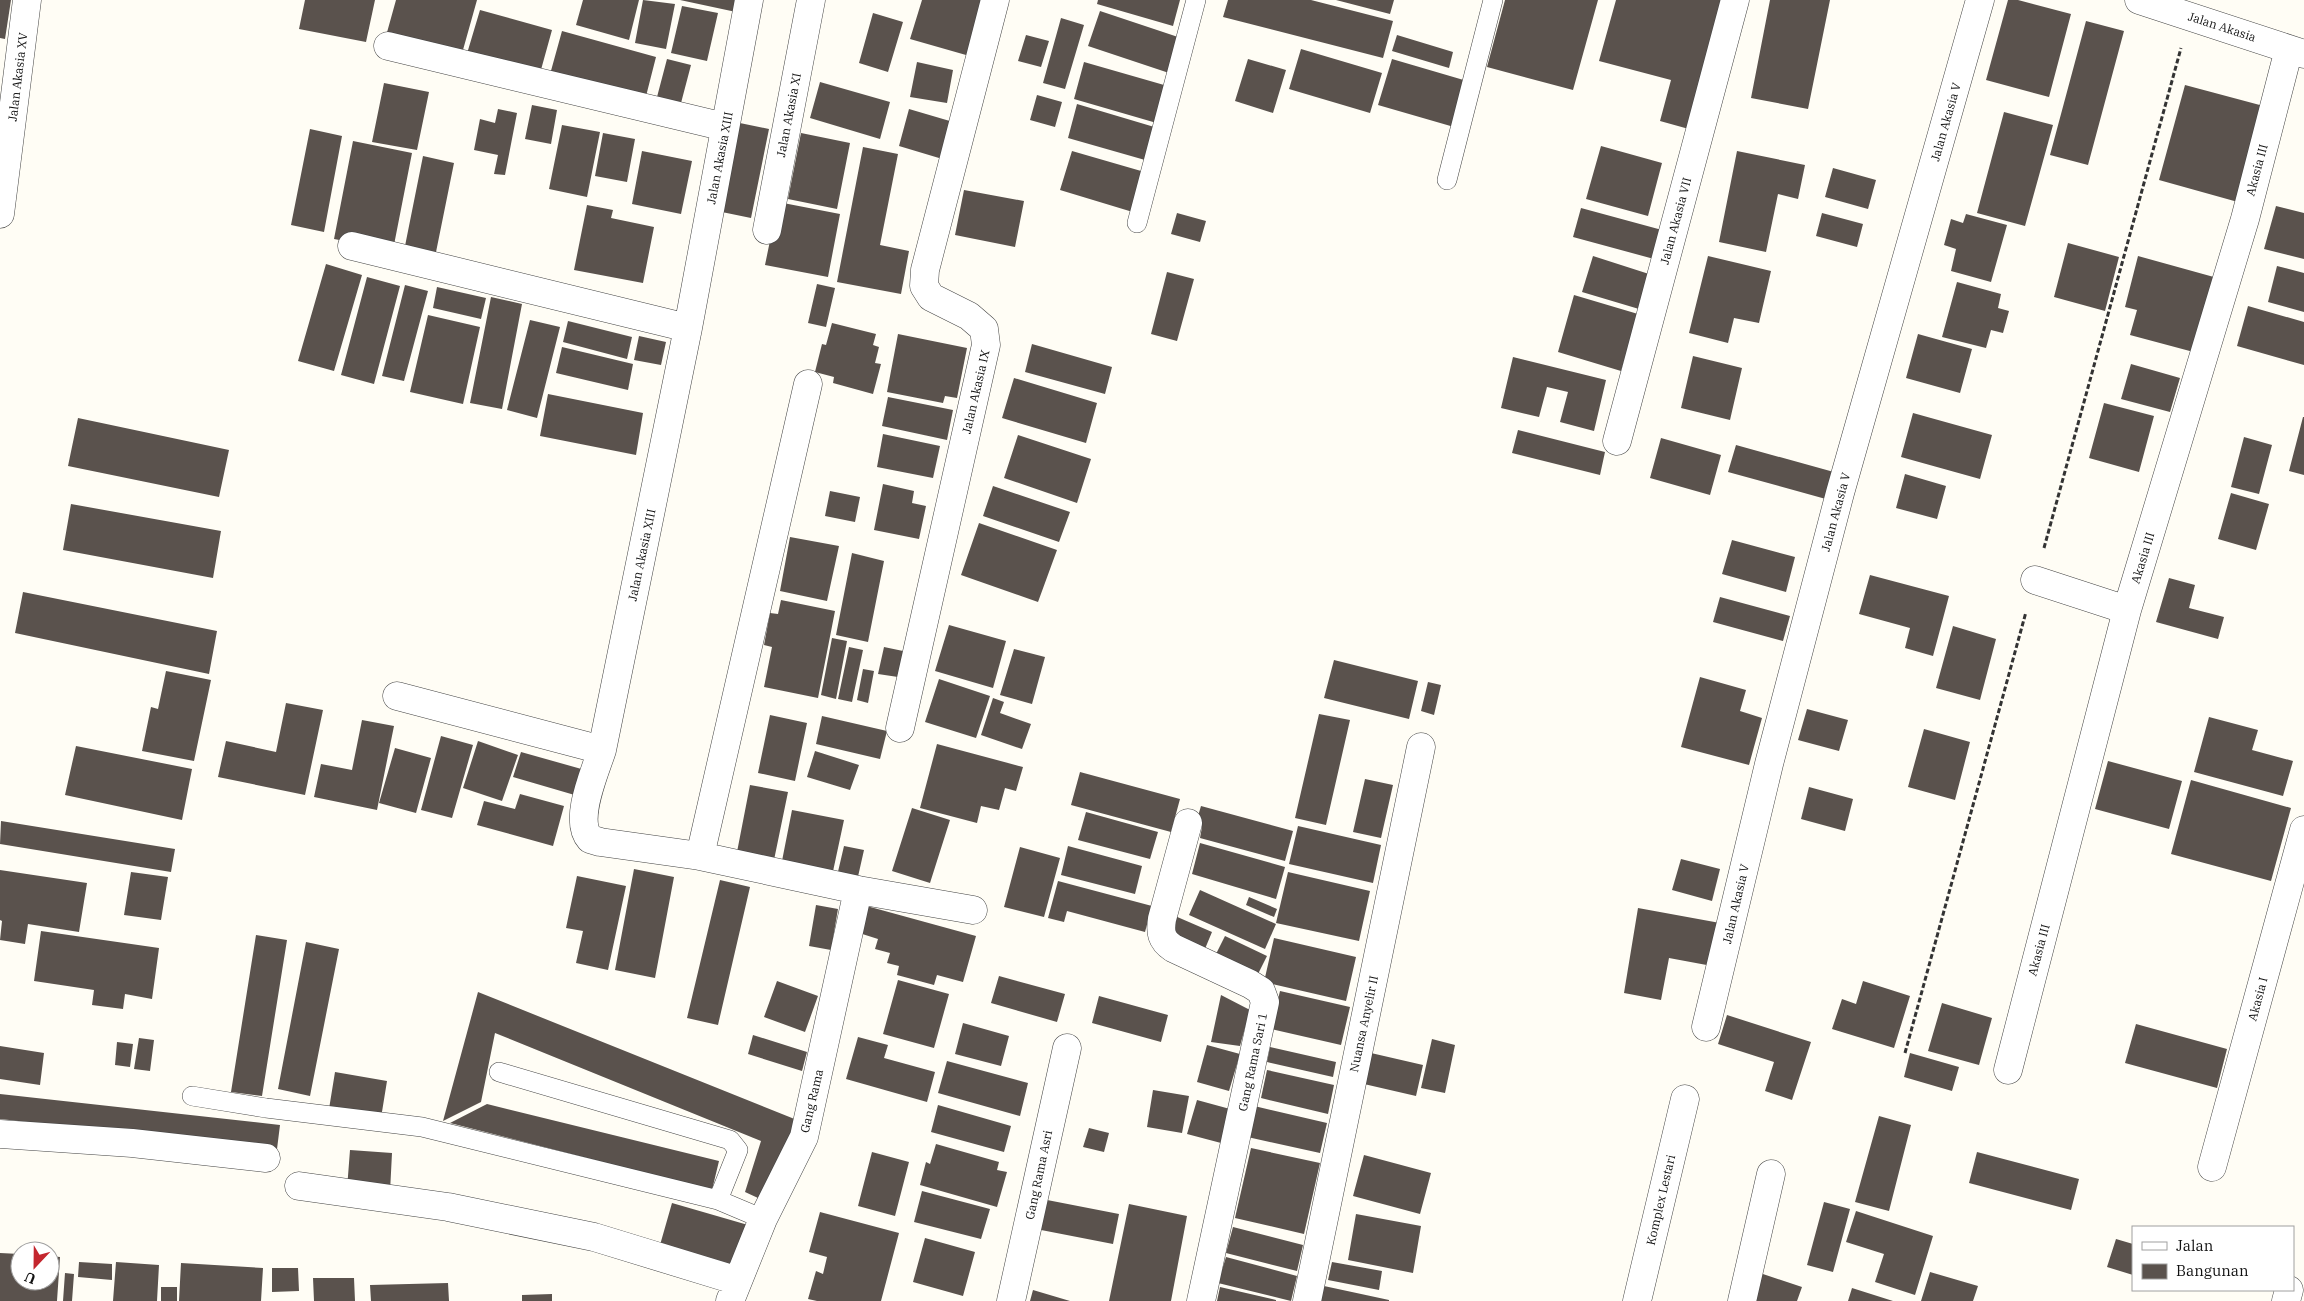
<svg xmlns="http://www.w3.org/2000/svg" width="2304" height="1301" viewBox="0 0 2304 1301" font-family="'IBM Plex Serif',serif">
<style>
.building{fill:#5a524d}
.lines{fill:none;stroke-linecap:round;stroke-linejoin:round}
.lane-casing{stroke:#444;stroke-width:20}
.street-casing{stroke:#444;stroke-width:29}
.path{stroke:#333;stroke-width:3;stroke-dasharray:5 2.5;stroke-linecap:butt}
.lane{stroke:#fff;stroke-width:19}
.street{stroke:#fff;stroke-width:28}
.labels{text-anchor:middle;stroke-width:5;stroke-linejoin:round;paint-order:stroke}
.street-label{font-size:12px;fill:#111;stroke:#fff}
</style>
<rect width="100%" height="100%" fill="#fffdf5"/>
<!-- building -->
<path class="building" d="M0 0H11L5 39 0 38Z
M305 0H375L366 42 299 29Z
M396 0H477L461 57 386 36Z
M583 0H639L629 40 576 25Z
M643 0 675 4 666 49 635 43Z
M680 0H738L736 12Z
M922 0H989L973 57 910 39Z
M1098 0H1180L1173 26 1097 4Z
M1228 0H1311L1393 21 1383 58 1223 17Z
M1336 0H1394L1390 14Z
M1505 0H1598L1573 90 1487 67Z
M1616 0H1730L1696 131 1660 121 1671 80 1599 61Z
M1770 0H1830L1808 109 1751 98Z
M2008 0H2018L2071 14 2049 97 1986 80Z
M682 6 718 13 707 61 671 53Z
M480 10 552 30 539 77 466 57Z
M1100 11 1181 38 1169 73 1088 46Z
M873 13 903 22 888 72 859 63Z
M1061 18 1084 25 1065 89 1043 83Z
M2086 21 2124 31 2088 165 2050 155Z
M562 31 656 57 644 104 549 78Z
M1026 35 1049 41 1041 67 1018 61Z
M1397 35 1453 52 1449 68 1392 51Z
M1301 49 1382 73 1370 113 1289 89Z
M667 59 691 65 681 103 657 97Z
M1248 59 1286 70 1273 113 1235 101Z
M1392 59 1467 81 1454 127 1378 105Z
M917 62 953 70 947 103 910 97Z
M1084 62 1171 87 1160 124 1074 99Z
M820 82 890 102 880 139 810 118Z
M384 83 429 92 417 150 372 142Z
M2185 85 2271 108 2245 204 2159 180Z
M1037 95 1062 102 1055 127 1030 120Z
M1077 104 1161 129 1152 162 1068 138Z
M532 105 557 110 551 144 525 139Z
M498 109 517 113 505 175 494 174 498 155 474 150 480 119 495 123Z
M909 109 960 124 949 161 899 146Z
M2004 112 2053 125 2025 226 1977 213Z
M735 122 769 129 751 218 717 211Z
M562 125 600 132 587 197 549 189Z
M310 129 342 136 324 232 291 225Z
M603 133 635 139 627 182 595 176Z
M801 133 850 143 837 209 788 199Z
M353 141 412 153 393 250 334 239Z
M1601 146 1662 163 1648 216 1586 199Z
M863 147 898 154 880 245 909 251 901 294 837 282Z
M642 151 692 161 681 214 632 204Z
M1072 151 1148 173 1136 213 1060 190Z
M1737 151 1805 165 1798 199 1778 194 1766 252 1719 242Z
M423 156 454 163 434 262 403 256Z
M1833 168 1876 180 1868 209 1825 197Z
M964 190 1024 201 1015 247 955 235Z
M778 202 840 214 828 277 765 265Z
M587 205 613 210 611 218 654 227 643 283 574 270Z
M2276 206 2304 213V259L2264 249Z
M1581 208 1662 230 1654 259 1573 237Z
M1177 213 1206 221 1200 242 1171 234Z
M1822 213 1863 224 1857 247 1816 236Z
M1966 214 2007 225 1991 282 1951 271 1956 249 1944 245 1951 219 1963 223Z
M2068 243 2119 257 2105 311 2054 297Z
M1593 256 1649 274 1639 309 1582 292Z
M1708 256 1771 271 1759 323 1734 318 1728 343 1689 333Z
M2138 256 2221 279 2201 354 2130 335 2137 310 2125 307Z
M326 264 362 275 334 371 298 361Z
M2277 266 2304 273V312L2268 302Z
M1167 272 1194 279 1177 341 1151 334Z
M367 277 400 286 374 384 341 375Z
M1957 282 2001 294 1998 308 2009 311 2003 333 1991 330 1986 348 1942 337Z
M817 284 835 288 826 327 808 323Z
M405 285 428 291 404 381 382 376Z
M437 287 486 298 481 319 433 308Z
M1574 295 1638 314 1621 371 1558 352Z
M491 297 522 304 502 409 470 403Z
M2248 306 2304 322V365L2237 346Z
M428 315 480 327 463 404 410 392Z
M530 320 560 327 537 418 507 410Z
M568 321 632 337 627 359 563 342Z
M832 323 876 334 873 345 879 347 875 363 881 364 873 394 833 383 834 377 815 372 822 344 826 345Z
M898 334 967 348 957 398 945 396 943 403 887 392Z
M1918 334 1972 349 1960 393 1906 378Z
M639 336 666 342 661 365 634 360Z
M1032 344 1112 367 1105 394 1025 372Z
M562 347 633 364 628 390 556 373Z
M1693 356 1742 368 1730 420 1681 408Z
M1513 357 1606 380 1594 431 1560 422 1568 392 1547 387 1539 417 1501 408Z
M2131 364 2180 378 2170 412 2121 399Z
M1014 378 1097 403 1086 443 1002 418Z
M548 394 643 413 636 455 540 436Z
M888 397 953 410 947 440 882 426Z
M2104 403 2154 416 2139 472 2089 458Z
M1913 413 1992 435 1980 479 1901 457Z
M2303 417H2304V475L2289 471Z
M78 418 229 450 219 497 68 466Z
M1518 430 1605 452 1600 475 1512 453Z
M883 434 940 446 933 478 877 467Z
M1018 435 1091 459 1077 503 1004 478Z
M2244 437 2272 445 2259 494 2231 487Z
M1661 438 1721 455 1710 495 1650 478Z
M1736 445 1841 474 1833 501 1728 472Z
M1905 474 1946 486 1937 519 1896 508Z
M883 484 914 491 912 503 926 506 919 539 874 530Z
M993 486 1070 512 1059 542 983 516Z
M830 491 860 497 855 522 825 516Z
M2231 493 2269 504 2256 550 2218 539Z
M71 504 221 531 213 578 63 550Z
M979 523 1057 550 1038 602 961 575Z
M790 537 839 546 827 601 780 591Z
M1732 540 1795 557 1786 592 1722 574Z
M852 553 884 561 868 642 836 635Z
M1870 575 1949 596 1933 656 1905 648 1910 628 1859 614Z
M2169 578 2195 585 2189 608 2224 617 2218 639 2156 622Z
M23 592 217 631 209 674 15 633Z
M1720 597 1790 616 1783 641 1713 622Z
M781 600 835 611 818 698 764 687 772 647 764 645 770 613 778 614Z
M949 625 1006 641 993 688 935 671Z
M1953 626 1996 639 1980 700 1936 688Z
M832 638 847 641 836 699 821 695Z
M849 647 863 650 852 702 838 699Z
M884 647 903 651 898 677 878 674Z
M1014 649 1045 657 1032 704 1000 695Z
M1334 660 1418 681 1409 719 1324 698Z
M863 669 874 671 868 703 857 700Z
M166 671 211 680 194 761 142 751 151 707 158 709Z
M1700 677 1746 690 1740 711 1762 718 1749 765 1681 747Z
M939 679 990 696 976 738 925 722Z
M1428 682 1441 685 1434 715 1421 711Z
M993 698 1004 702 1000 713 1031 724 1022 749 981 735Z
M286 703 323 710 305 795 218 777 226 741 276 752Z
M1807 709 1848 720 1839 751 1798 740Z
M1319 714 1350 720 1326 825 1295 818Z
M770 715 807 723 795 781 758 773Z
M822 716 887 731 880 759 816 744Z
M2209 717 2258 730 2252 750 2293 761 2283 796 2194 772Z
M362 720 394 726 377 810 314 797 321 764 352 770Z
M1924 729 1970 742 1955 800 1908 787Z
M441 736 473 745 452 818 421 810Z
M478 741 518 755 502 801 463 788Z
M937 744 1023 767 1016 791 1005 788 999 810 981 806 977 823 920 808Z
M76 746 192 769 182 820 65 795Z
M395 748 431 758 416 813 379 803Z
M815 751 859 765 850 790 807 777Z
M521 752 585 770 578 796 513 777Z
M2108 761 2182 781 2169 829 2095 809Z
M1080 772 1180 799 1171 832 1071 805Z
M1365 779 1393 785 1381 838 1353 832Z
M2191 780 2291 808 2271 881 2171 854Z
M750 785 788 792 774 860 737 852Z
M1809 787 1853 799 1845 831 1801 819Z
M520 794 564 806 553 846 477 825 484 801 515 809Z
M1201 806 1293 831 1285 861 1200 838 1202 827 1195 826Z
M912 808 950 820 930 883 892 871Z
M792 810 844 820 832 876 781 866Z
M1086 812 1158 832 1150 859 1078 840Z
M1 821 175 849 171 872 0 844Z
M1298 826 1381 845 1373 883 1289 864Z
M1200 843 1285 867 1276 899 1192 874Z
M844 846 864 850 857 881 837 876Z
M1068 846 1142 866 1135 894 1061 875Z
M1020 847 1060 858 1044 917 1004 907Z
M1681 859 1720 869 1712 901 1672 890Z
M634 869 674 877 655 978 615 970Z
M0 870 87 883 79 932 28 924 25 944 0 940 2 921 0 920Z
M131 872 168 877 161 920 124 915Z
M1288 872 1370 891 1359 941 1276 923Z
M577 876 626 886 608 970 576 963 583 931 566 928Z
M720 880 750 887 718 1025 687 1018Z
M1058 881 1152 906 1145 932 1067 911 1064 922 1048 918Z
M1200 890 1276 924 1265 949 1189 915Z
M1249 897 1277 909 1274 917 1246 905Z
M816 905 838 909 831 950 809 946Z
M863 905 976 936 963 982 937 975 934 985 897 975 899 966 887 963 890 953 875 949 878 939 856 932Z
M1638 908 1720 923 1712 966 1669 958 1661 1000 1624 993Z
M1175 916 1212 932 1202 956 1165 940Z
M41 931 159 948 152 999 125 994 123 1009 92 1005 94 990 34 981Z
M256 935 287 940 262 1096 231 1092Z
M1225 936 1267 956 1253 984 1211 964Z
M1274 938 1356 957 1346 1001 1264 982Z
M306 942 339 949 310 1096 278 1089Z
M999 976 1065 994 1057 1022 991 1003Z
M898 980 949 994 934 1048 883 1034Z
M777 981 818 996 805 1032 764 1017Z
M1863 981 1910 996 1894 1048 1832 1029 1842 999 1856 1004Z
M1280 991 1350 1007 1341 1045 1271 1029Z
M478 992 802 1122 769 1203 745 1192 761 1141 495 1033 481 1102 443 1121Z
M1221 995 1250 1010 1240 1046 1211 1042Z
M1099 996 1168 1015 1161 1042 1092 1023Z
M1942 1003 1992 1018 1979 1065 1928 1051Z
M1727 1015 1811 1042 1792 1100 1765 1091 1774 1062 1718 1044Z
M963 1023 1009 1036 1001 1066 955 1054Z
M2136 1024 2227 1049 2217 1088 2125 1063Z
M753 1035 807 1052 802 1071 748 1054Z
M858 1037 888 1045 884 1058 935 1072 927 1102 846 1079Z
M139 1038 154 1040 150 1071 134 1069Z
M1432 1039 1455 1045 1445 1093 1421 1088Z
M117 1042 133 1044 130 1067 115 1065Z
M1207 1045 1240 1054 1229 1091 1197 1082Z
M0 1046 44 1053 40 1085 0 1079Z
M1270 1047 1336 1062 1333 1077 1267 1062Z
M1371 1053 1423 1065 1416 1096 1364 1084Z
M1910 1053 1959 1067 1952 1091 1904 1077Z
M947 1061 1028 1083 1020 1116 938 1093Z
M1267 1070 1334 1085 1328 1114 1261 1098Z
M335 1072 387 1081 381 1118 329 1109Z
M1153 1090 1189 1096 1182 1133 1147 1127Z
M0 1094 280 1125 277 1149 0 1119Z
M1197 1100 1230 1109 1221 1143 1187 1134Z
M487 1104 719 1161 712 1190 450 1123Z
M938 1105 1011 1126 1004 1152 931 1132Z
M1250 1105 1327 1123 1320 1153 1243 1136Z
M1879 1116 1911 1125 1889 1211 1855 1202Z
M1089 1128 1109 1133 1104 1152 1083 1147Z
M936 1144 999 1162 997 1170 1007 1172 997 1207 920 1185 926 1162 930 1164Z
M1251 1148 1320 1163 1304 1234 1235 1218Z
M350 1150 392 1153 390 1192 347 1189Z
M872 1152 909 1162 895 1216 858 1206Z
M1977 1152 2079 1179 2071 1210 1969 1183Z
M1364 1155 1431 1173 1420 1214 1353 1196Z
M922 1191 990 1209 981 1239 914 1222Z
M1042 1199 1119 1214 1113 1244 1036 1229Z
M1824 1202 1850 1209 1833 1272 1807 1265Z
M672 1203 748 1225 737 1266 660 1245Z
M1129 1204 1187 1216 1171 1301H1109Z
M1856 1211 1933 1236 1915 1295 1875 1282 1884 1254 1846 1242Z
M820 1212 899 1233 881 1301H817L808 1299 816 1271 823 1274 827 1257 809 1252Z
M1356 1214 1421 1226 1413 1273 1348 1260Z
M1233 1227 1303 1245 1297 1271 1226 1253Z
M925 1238 975 1252 963 1296 913 1282Z
M2116 1239 2133 1244V1275L2107 1267Z
M0 1253 20 1254V1281H50V1256L60 1257 57 1301H0Z
M1226 1257 1297 1276 1291 1301 1218 1283Z
M79 1262 112 1264V1280L78 1277Z
M116 1262 159 1265 157 1301H113Z
M1332 1262 1382 1271 1379 1290 1328 1280Z
M181 1263 263 1268 261 1301H179Z
M272 1268H298L299 1291 272 1292Z
M1754 1271 1802 1287 1797 1301H1745Z
M1930 1272 1978 1286 1973 1301H1921Z
M65 1273 74 1274 72 1301H63Z
M313 1278H354L355 1301H314Z
M448 1283 449 1301H371L370 1285Z
M1324 1286 1389 1300V1301H1320Z
M161 1287H177V1301H161Z
M1220 1287 1276 1300V1301H1217Z
M1852 1288 1893 1301H1848Z
M1033 1290 1070 1301H1030Z
M552 1294V1301H522V1295Z"/>
<g class="lines">
<!-- lane casing -->
<g class="lane-casing">
<path id="lane" d="M1447 180 1493 0
M1137 223 1196 0
M499 1072 730 1140 738 1150 718 1200
M192 1096 266 1108 422 1127 718 1200 763 1219"/>
</g>
<!-- street casing -->
<g class="street-casing">
<path id="street" d="M749 0 688 328 602 750C595 772 573 820 590 839L600 842 700 856 858 890 973 910
M2139 0 2304 54
M388 46 725 127
M0 214 27 0
M767 230 811 0
M352 246 688 328
M1617 441 1735 0
M2035 580 2127 610
M397 696 602 750
M900 728 986 345 984 329 969 316 931 297 924 286 925 270 995 0
M1188 823 1162 919C1160 932 1161 940 1173 948L1250 984 1261 991 1265 1002 1201 1301
M700 856 808 384
M1706 1027 1769 764 1840 493 1980 0
M2008 1070 2127 610 2245 219 2289 49
M0 1134 132 1143 266 1158
M2212 1167 2304 830
M299 1186 448 1207 594 1237 738 1281
M730 1301 763 1219 804 1137 858 890
M1011 1301 1067 1048
M1307 1301 1421 747
M1637 1301 1685 1099
M1742 1301 1771 1174
M2286 1301 2289 1290"/>
</g>
<!-- path -->
<path class="path" d="M2044 548 2181 48
M1905 1053 2026 612"/>
<!-- lane -->
<use href="#lane" class="lane"/>
<!-- street -->
<use href="#street" class="street"/>
</g>
<g class="labels">
<!-- street labels -->
<g class="street-label">
<text transform="translate(2222 27) rotate(18)" y="4">Jalan Akasia</text>
<text transform="translate(18 77) rotate(-83)" y="4">Jalan Akasia XV</text>
<text transform="translate(789 115) rotate(-79)" y="4">Jalan Akasia XI</text>
<text transform="translate(1946 122) rotate(-74)" y="4">Jalan Akasia V</text>
<text transform="translate(720 158) rotate(-79)" y="4">Jalan Akasia XIII</text>
<text transform="translate(2257 170) rotate(-75)" y="4">Akasia III</text>
<text transform="translate(1676 221) rotate(-75)" y="4">Jalan Akasia VII</text>
<text transform="translate(976 392) rotate(-77)" y="4">Jalan Akasia IX</text>
<text transform="translate(1836 512) rotate(-75)" y="4">Jalan Akasia V</text>
<text transform="translate(642 555) rotate(-78)" y="4">Jalan Akasia XIII</text>
<text transform="translate(2143 558) rotate(-73)" y="4">Akasia III</text>
<text transform="translate(1736 904) rotate(-77)" y="4">Jalan Akasia V</text>
<text transform="translate(2039 950) rotate(-75)" y="4">Akasia III</text>
<text transform="translate(2258 999) rotate(-75)" y="4">Akasia I</text>
<text transform="translate(1364 1024) rotate(-78)" y="4">Nuansa Anyelir II</text>
<text transform="translate(1253 1062) rotate(-78)" y="4">Gang Rama Sari 1</text>
<text transform="translate(812 1101) rotate(-77)" y="4">Gang Rama</text>
<text transform="translate(1039 1175) rotate(-78)" y="4">Gang Rama Asri</text>
<text transform="translate(1661 1200) rotate(-77)" y="4">Komplex Lestari</text>
</g>
</g>
<!-- legend -->
<rect x="2132" y="1226" width="162" height="65" fill="#ffffff" stroke="#a0a0a0"/>
<rect x="2142" y="1242" width="25" height="8" fill="#ffffff" stroke="#a0a0a0"/>
<text x="2176" y="1251" font-size="15" fill="#111111">Jalan</text>
<rect x="2142" y="1264" width="25" height="15" fill="#5a524d" stroke="#a0a0a0"/>
<text x="2176" y="1276" font-size="15" fill="#111111">Bangunan</text>
<!-- north arrow -->
<g transform="translate(35 1266) rotate(202)"><circle r="24" fill="#ffffff" stroke="#a0a0a0"/>
<path d="M0-4L9 19L0 12L-9 19Z" fill="#c4262e"/>
<text y="-8" font-size="14" font-weight="bold" text-anchor="middle" fill="#111111">U</text>
</g>
</svg>
